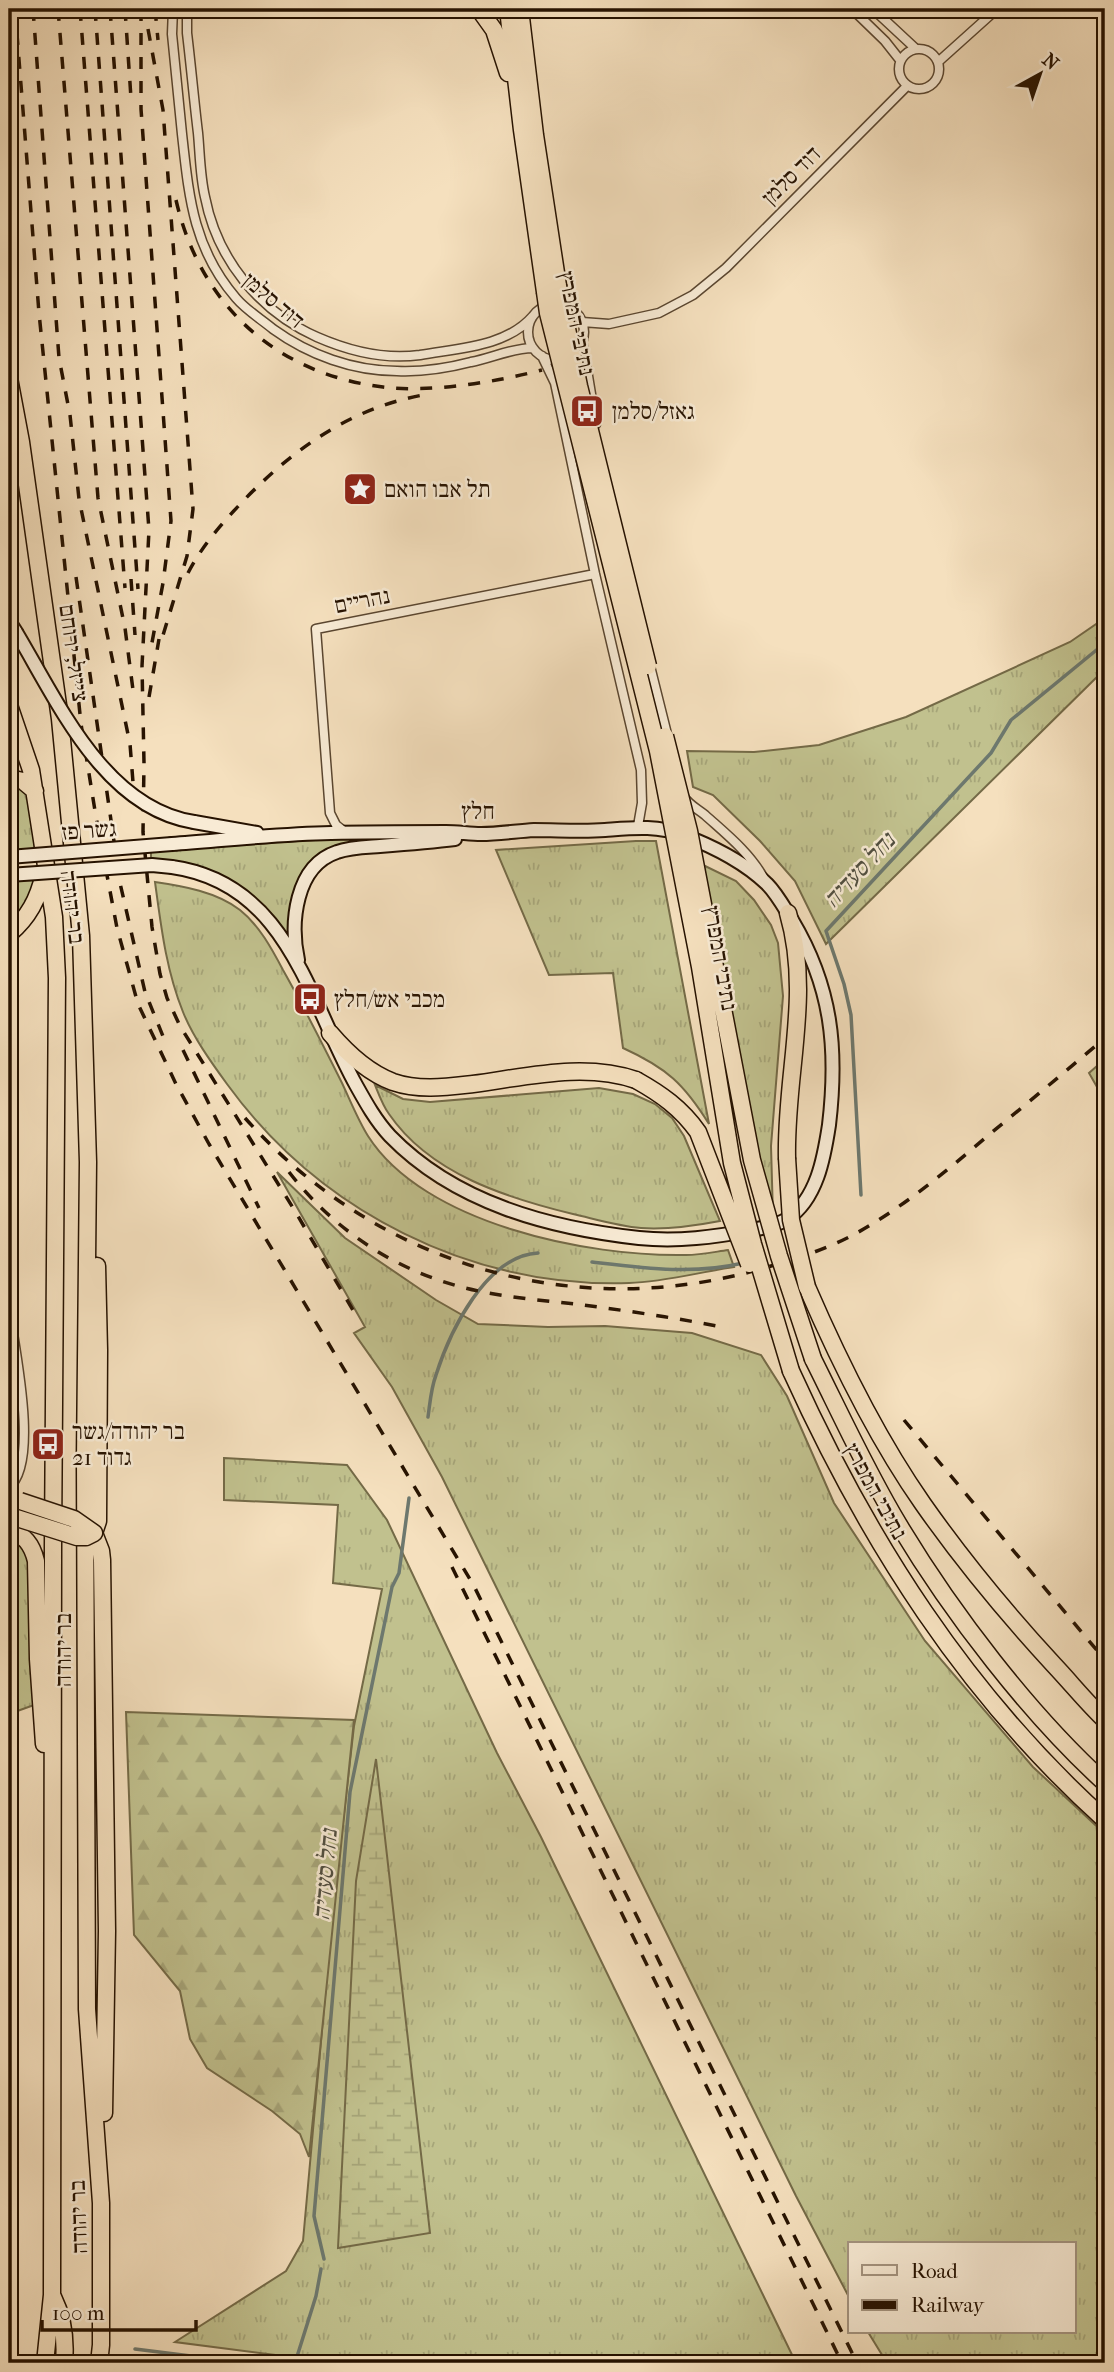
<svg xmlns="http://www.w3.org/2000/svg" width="1114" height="2372" viewBox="0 0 1114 2372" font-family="'IM FELL French Canon','Frank Ruhl Libre',serif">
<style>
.grass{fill:url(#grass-tufts);stroke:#746a47;stroke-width:2}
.forest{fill:url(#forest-firs);stroke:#746a47;stroke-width:2}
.wetland{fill:url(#wetland-marsh);stroke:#746a47;stroke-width:2}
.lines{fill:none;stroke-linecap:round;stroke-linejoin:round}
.stream{stroke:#6d786e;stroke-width:3.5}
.street-casing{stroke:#5a4630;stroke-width:11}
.secondary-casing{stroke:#261200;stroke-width:16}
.highway-casing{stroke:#261200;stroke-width:19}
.street{stroke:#f8ebd5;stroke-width:8}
.secondary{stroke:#f8ebd5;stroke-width:12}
.highway{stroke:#f5e0be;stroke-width:16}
.rail{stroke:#261200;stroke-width:3.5;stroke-dasharray:12 12;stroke-linecap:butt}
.secondary-bridge-casing{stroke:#261200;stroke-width:16;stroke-linecap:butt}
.highway-bridge-casing{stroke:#261200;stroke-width:19;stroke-linecap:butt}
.secondary-bridge{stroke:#f8ebd5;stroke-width:12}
.highway-bridge{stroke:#f5e0be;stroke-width:16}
.labels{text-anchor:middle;stroke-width:5;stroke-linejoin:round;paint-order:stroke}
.street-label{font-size:23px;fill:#261200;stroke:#f8ebd5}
.poi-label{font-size:23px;fill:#261200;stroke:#f8ebd5;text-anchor:start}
.water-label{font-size:24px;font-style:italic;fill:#504e40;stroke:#f8ebd5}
</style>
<defs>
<pattern id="grass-tufts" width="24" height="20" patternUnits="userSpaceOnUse" patternTransform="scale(1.75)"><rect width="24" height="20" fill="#c1c18e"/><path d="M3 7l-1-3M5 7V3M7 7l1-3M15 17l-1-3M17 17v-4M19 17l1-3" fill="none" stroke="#a6a579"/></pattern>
<pattern id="forest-firs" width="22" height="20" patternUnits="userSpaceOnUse" patternTransform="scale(1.75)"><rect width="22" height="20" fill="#c1c18e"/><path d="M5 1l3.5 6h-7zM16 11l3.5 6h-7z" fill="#a6a579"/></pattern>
<pattern id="wetland-marsh" width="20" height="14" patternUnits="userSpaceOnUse" patternTransform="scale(1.75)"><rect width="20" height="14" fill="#c1c18e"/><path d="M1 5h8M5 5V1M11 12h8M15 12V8" fill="none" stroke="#a6a579"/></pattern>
</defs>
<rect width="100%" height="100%" fill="#f5e0be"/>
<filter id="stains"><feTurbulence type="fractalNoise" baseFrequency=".00286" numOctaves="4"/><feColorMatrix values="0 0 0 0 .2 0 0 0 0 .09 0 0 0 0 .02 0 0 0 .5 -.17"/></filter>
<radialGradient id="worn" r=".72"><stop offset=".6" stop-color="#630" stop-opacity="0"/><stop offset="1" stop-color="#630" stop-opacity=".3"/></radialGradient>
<!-- grass -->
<path class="grass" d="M1105 618V669L826 944 795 881 760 841 713 795 693 787 687 751 754 752 819 745 906 717 1070 642Z
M9 782 30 792 35 851 9 853Z
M374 836 375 842 315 861 291 940H287C258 886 210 864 151 861V851Z
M636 841H656L709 1124C684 1084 667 1068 623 1048L613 973 549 975 496 850Z
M701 864 736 881 754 900 771 925 778 943 783 996 771 1146 773 1216 755 1138Z
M33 880V892L9 929V881Z
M155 882C183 886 217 892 240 910 259 925 272 949 283 970 304 1007 323 1045 342 1083 350 1100 358 1120 368 1136 424 1224 588 1257 686 1255 700 1255 714 1252 728 1250L734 1267C700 1272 664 1282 629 1283 471 1288 320 1212 227 1084 211 1062 193 1037 183 1012 166 970 161 926 155 882Z
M1105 1059V1101L1089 1073Z
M375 1085 403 1099 430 1102 599 1088 633 1094 655 1104 672 1118 684 1136 720 1221C694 1226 668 1230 641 1228 618 1226 595 1219 573 1214 507 1198 430 1174 389 1114 383 1106 379 1095 375 1085Z
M277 1172 345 1238 436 1300 478 1324 548 1327 605 1326 692 1333 761 1355 787 1396 834 1503 925 1641 1033 1767 1105 1834V2363H887L868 2332H1074V2244H850V2299L796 2196 442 1477 392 1387 354 1333 365 1327Z
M224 1458 347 1465 387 1520 497 1753 541 1837 796 2363H338L175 2342 286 2271 303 2241 332 1919 354 1726 382 1589 333 1583 338 1505 224 1500Z
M9 1532 29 1549 34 1705 9 1714Z"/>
<!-- forest -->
<path class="forest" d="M126 1712 354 1720 309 2157 300 2134 272 2111 207 2068 190 2039 180 1991 134 1935Z"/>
<!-- wetland -->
<path class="wetland" d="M376 1759 430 2233 338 2248 356 1881Z"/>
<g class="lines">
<!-- stream -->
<path class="stream" d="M861 1195 851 1015 844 984 826 931 991 753 1011 720 1105 643
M592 1262C643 1268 693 1275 743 1263
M428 1417C430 1403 431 1388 436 1375 450 1331 486 1256 538 1253
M324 2259 314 2216 350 1792 392 1587 399 1573 409 1498
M135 2349 247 2363
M295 2363 316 2296 321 2269"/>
<!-- street casing -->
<g class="street-casing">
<path id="street" d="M173 9 172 34C175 67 179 101 182 134 189 197 193 248 236 298 246 310 261 319 273 329 309 355 353 371 397 371 421 372 448 368 471 362 492 358 512 348 533 348
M189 9 187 15V33C191 66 194 100 198 133 200 154 200 176 205 197 217 259 259 311 317 337 349 351 384 360 420 355 459 348 506 347 533 316
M852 9 885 41 900 60
M873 9 916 49
M899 69a20 20 0 1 1 40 0a20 20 0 1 1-40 0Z
M938 62 997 9
M528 332a28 28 0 1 1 56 0a28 28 0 1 1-56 0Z
M582 322 609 324 659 313 693 295 726 268 907 86
M582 340 596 424
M542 356 555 383 595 574 641 770 642 803 638 826
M649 662 668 738
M684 797C689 805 698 809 705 815 726 834 749 852 763 877
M345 832 336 825 330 813 316 629 595 574
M9 1308C14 1346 40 1463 9 1487"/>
</g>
<!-- secondary casing -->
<g class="secondary-casing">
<path id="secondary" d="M9 621 16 632
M194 822 257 833
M172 867C287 883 308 998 356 1085 366 1103 376 1121 390 1136 455 1203 549 1228 639 1238 678 1242 714 1237 753 1230 764 1227 777 1226 787 1219 817 1199 824 1158 829 1125 838 1049 832 987 792 920 785 909 777 894 767 884 745 863 712 846 683 835 657 825 632 828 605 830 582 832 558 830 534 830 517 831 499 834 481 834 470 834 458 832 446 832 408 832 369 832 331 833 278 834 225 840 172 844
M298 960C290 923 295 866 337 852 350 847 365 847 380 846 405 844 430 842 455 839"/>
</g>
<!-- highway casing -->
<g class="highway-casing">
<path id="highway" d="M479 9 494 30 508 73
M508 9 522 130 545 292
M520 9 535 135 558 286
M9 378 21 442 60 719 81 936 88 1162 85 1460 87 2009 101 2203V2345L99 2363
M9 705 31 770 54 917 57 978 53 1546 52 2295 45 2363
M9 778 23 781 35 791
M9 934C29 917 38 899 44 874
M330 1033C347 1053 369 1073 393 1082 419 1091 447 1087 473 1084 526 1077 584 1062 636 1080
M787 1158C785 1074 812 995 788 913
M97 1266 99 1350 98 1521 94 1533 101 1551 102 1560 107 1931 104 2113
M807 1287C839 1361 876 1437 923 1504 963 1561 1007 1614 1054 1665 1071 1683 1087 1703 1105 1720
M813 1359C841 1415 867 1472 899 1525 952 1613 1029 1714 1105 1783
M791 1371C868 1541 966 1695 1105 1820
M9 1529C24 1535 32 1544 36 1561L38 1659 44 1744
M53 2297C64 2319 66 2340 64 2363"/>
</g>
<!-- street -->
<use href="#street" class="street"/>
<!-- secondary -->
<use href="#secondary" class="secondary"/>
<!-- highway -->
<use href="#highway" class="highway"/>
<!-- rail -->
<path class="rail" d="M15 9 39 313 81 724 96 817 117 928 138 1004 176 1084 209 1144 474 1586 857 2363
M33 9 59 358 70 415 79 499 130 744 134 795
M58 9 98 498 125 628 133 690
M80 9 125 588
M95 9 138 589
M110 9 149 530 142 666 144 763 143 832 152 927 160 974 167 998 180 1026 295 1211 357 1317
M125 9 131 98
M141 9V109L171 521 163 583 151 648
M155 9 158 40
M148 29 163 110 193 509 187 556 161 642
M176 200C200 305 276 374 383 387 430 393 496 382 542 370
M188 573C203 544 224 521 246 498 296 447 352 408 423 395
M76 577 120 883 145 992 167 1046
M131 579 135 635
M149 697 159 639
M183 1050 259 1208
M245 1118C378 1267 579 1325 771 1266 799 1258 829 1248 855 1234 905 1206 948 1170 991 1133 1029 1102 1067 1070 1105 1038
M289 1172C326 1220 377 1258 433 1278 478 1295 528 1299 575 1304 622 1310 670 1317 717 1326
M904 1420 1105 1660
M452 1567 842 2363"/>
<!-- secondary-bridge casing -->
<g class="secondary-bridge-casing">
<path id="secondary-bridge" d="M16 632C58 702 104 808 194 822
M9 857 172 844
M9 875 152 865 172 867"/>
</g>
<!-- highway-bridge casing -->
<g class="highway-bridge-casing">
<path id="highway-bridge" d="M558 286 579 386 648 666
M545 292 548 313 658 751 700 967 732 1163 753 1244 791 1371
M665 736 689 831 752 1160 779 1256 813 1359
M636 1080C661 1094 681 1108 698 1132L749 1264
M787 1158 791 1220 807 1287
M14 1517 77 1537H86L94 1533 74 1519 20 1501"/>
</g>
<!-- secondary-bridge -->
<use href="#secondary-bridge" class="secondary-bridge"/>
<!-- highway-bridge -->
<use href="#highway-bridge" class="highway-bridge"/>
</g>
<!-- icons -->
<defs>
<g id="bus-square" transform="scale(1.75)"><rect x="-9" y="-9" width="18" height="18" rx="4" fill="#8f2418" stroke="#f8ebd5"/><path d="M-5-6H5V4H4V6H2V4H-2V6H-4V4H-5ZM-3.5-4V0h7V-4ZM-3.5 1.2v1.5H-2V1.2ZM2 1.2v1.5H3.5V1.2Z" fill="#fff"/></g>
<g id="sight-square" transform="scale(1.75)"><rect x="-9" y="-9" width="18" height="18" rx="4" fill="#8f2418" stroke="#f8ebd5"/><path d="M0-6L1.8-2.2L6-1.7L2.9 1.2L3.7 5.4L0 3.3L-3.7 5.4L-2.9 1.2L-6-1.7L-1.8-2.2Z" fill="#fff"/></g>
</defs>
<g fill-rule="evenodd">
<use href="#bus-square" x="587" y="411"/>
<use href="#sight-square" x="360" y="489"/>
<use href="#bus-square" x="310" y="999"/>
<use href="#bus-square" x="48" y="1444"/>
</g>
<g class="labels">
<!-- street labels -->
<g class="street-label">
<text transform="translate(791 175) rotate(-45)" y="8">דוד סלמן</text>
<text transform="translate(274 300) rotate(40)" y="8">דוד סלמן</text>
<text transform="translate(577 323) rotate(78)" y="8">נתיבי המפרץ</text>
<text transform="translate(362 600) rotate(-11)" y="8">נהריים</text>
<text transform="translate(74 653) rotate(82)" y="8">צייזל, ירוחם</text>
<text x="478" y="819">חלץ</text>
<text transform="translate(89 830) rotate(-4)" y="8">גשר פז</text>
<text transform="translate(73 907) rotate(83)" y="8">בר יהודה</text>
<text transform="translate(721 958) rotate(80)" y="8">נתיבי המפרץ</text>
<text transform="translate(876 1491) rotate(61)" y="8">נתיבי המפרץ</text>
<text transform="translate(63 1650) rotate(-90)" y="8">בר יהודה</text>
<text transform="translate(78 2217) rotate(-92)" y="8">בר יהודה</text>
</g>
<!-- poi labels -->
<g class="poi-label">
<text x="612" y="419">גאזל/סלמן</text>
<text x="384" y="497">תל אבו הואם</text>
<text x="334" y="1007">מכבי אש/חלץ</text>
<text x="72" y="1439">בר יהודה/גשר<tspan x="72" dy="26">גדוד 21</tspan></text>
</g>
<!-- water labels -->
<g class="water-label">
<text transform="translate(859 870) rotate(-47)" y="8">נחל סעדיה</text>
<text transform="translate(325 1875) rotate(-85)" y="8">נחל סעדיה</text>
</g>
</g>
<!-- margin -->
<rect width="1114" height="2372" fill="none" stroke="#f5e0be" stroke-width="35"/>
<rect x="10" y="10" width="1093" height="2351" fill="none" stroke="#261200" stroke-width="3.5"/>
<rect x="18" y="18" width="1079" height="2337" fill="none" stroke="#261200" stroke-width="2"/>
<!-- legend -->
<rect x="848" y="2242" width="228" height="91" fill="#f8ebd5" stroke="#a49480" stroke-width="2"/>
<rect x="862" y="2265" width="35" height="10" fill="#f8ebd5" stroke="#a49480" stroke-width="2"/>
<text x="911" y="2278" font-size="21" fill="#261200">Road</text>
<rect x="862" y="2300" width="35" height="10" fill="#261200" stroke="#a49480" stroke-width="2"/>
<text x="911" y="2312" font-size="21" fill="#261200">Railway</text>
<!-- north arrow -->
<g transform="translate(1040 74) rotate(40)" stroke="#f8ebd5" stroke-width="5" paint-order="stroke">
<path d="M0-5L12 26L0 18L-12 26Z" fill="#261200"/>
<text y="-10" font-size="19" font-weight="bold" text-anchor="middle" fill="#261200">N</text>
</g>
<!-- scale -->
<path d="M42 2320v10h154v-10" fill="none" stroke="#261200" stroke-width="3.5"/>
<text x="52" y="2320" font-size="21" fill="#261200" stroke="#f8ebd5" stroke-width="5" paint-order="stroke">100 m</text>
<rect width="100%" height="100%" filter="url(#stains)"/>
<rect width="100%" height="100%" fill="url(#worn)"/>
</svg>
